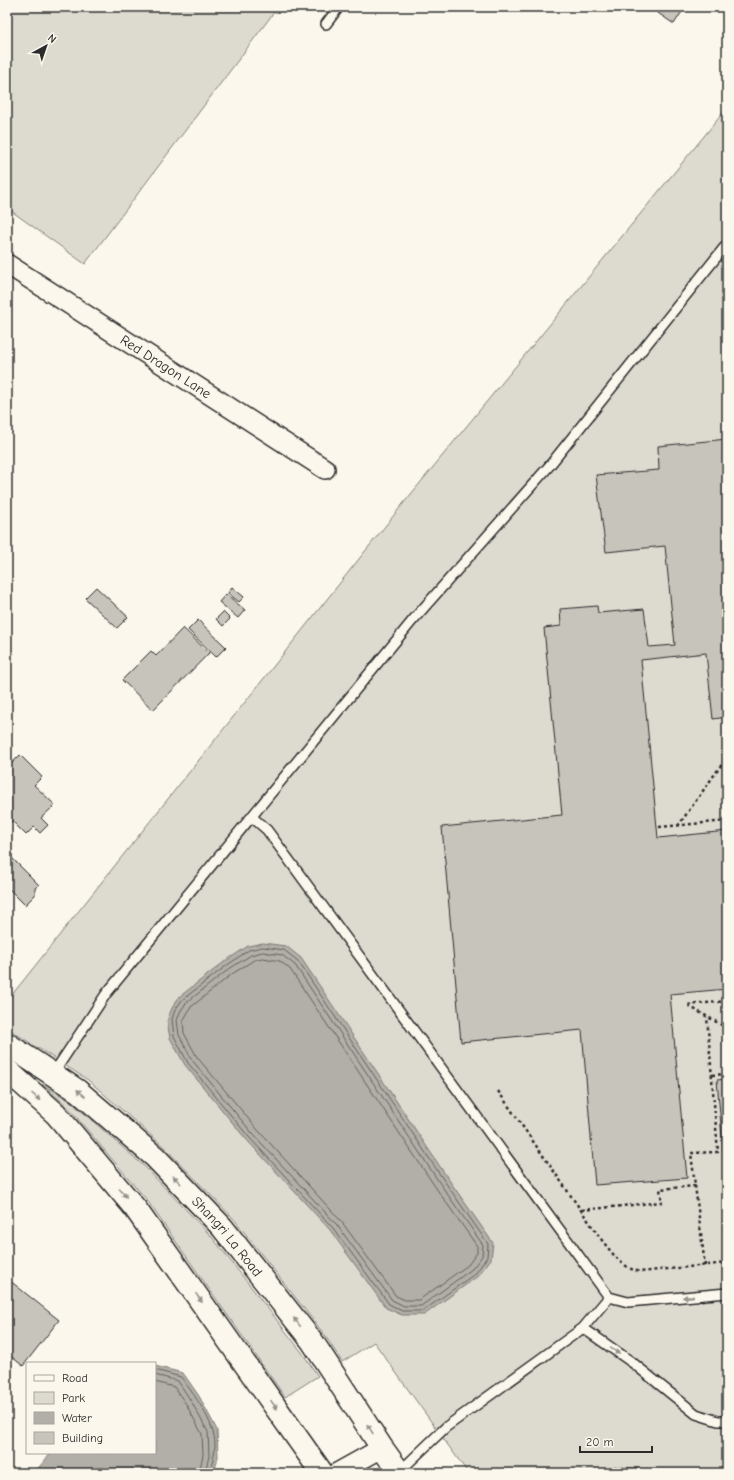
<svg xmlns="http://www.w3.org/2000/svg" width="734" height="1480" viewBox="0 0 734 1480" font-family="'Comic Neue',sans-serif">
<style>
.green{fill:#dddad0;stroke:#84827e}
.water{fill:#b1afa7;stroke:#7b7a75}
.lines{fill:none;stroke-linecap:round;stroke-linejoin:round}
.shore{stroke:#61605d;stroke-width:1}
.building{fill:#c7c4bc;stroke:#2b2b2b}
.lane-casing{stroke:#2b2b2b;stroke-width:12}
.street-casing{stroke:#2b2b2b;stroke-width:22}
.secondary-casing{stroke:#2b2b2b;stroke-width:25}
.path{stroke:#2b2b2b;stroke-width:2.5;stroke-dasharray:3 3;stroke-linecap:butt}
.lane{stroke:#fbf7ec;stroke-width:9}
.street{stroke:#fbf7ec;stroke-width:19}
.secondary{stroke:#fbf7ec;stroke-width:22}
.oneway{fill:#93918c}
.labels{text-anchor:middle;stroke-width:3.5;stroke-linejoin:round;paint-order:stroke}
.street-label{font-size:14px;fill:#2b2b2b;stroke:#fbf7ec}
</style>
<rect width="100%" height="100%" fill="#fbf7ec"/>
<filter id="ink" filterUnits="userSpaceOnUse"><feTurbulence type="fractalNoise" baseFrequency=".025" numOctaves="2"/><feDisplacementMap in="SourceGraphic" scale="8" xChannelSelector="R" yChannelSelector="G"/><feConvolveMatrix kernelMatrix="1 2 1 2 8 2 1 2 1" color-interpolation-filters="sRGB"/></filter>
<g filter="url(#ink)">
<!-- green -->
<path class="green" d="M7 7H278L85 264 7 208Z
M727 108V1473H468L374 1342 342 1362 324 1334 233 1218 164 1147 88 1080 7 1028V1001L398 510Z
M42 1084 70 1101 145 1167 212 1237 301 1351 318 1376 285 1397 146 1199 66 1105Z"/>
<!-- water -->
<path class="water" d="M263 943 286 946 301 958 449 1180 493 1243 491 1259 478 1276 424 1315H402L386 1308 330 1230 245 1138 185 1065 170 1038 168 1027V1018L172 1008 179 997 224 962 248 946Z
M155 1366 183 1373 199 1396 217 1430 218 1457 214 1473H34L51 1453H155Z
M615 1467 637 1468 645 1473H602Z"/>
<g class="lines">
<!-- shore -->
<path class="shore" d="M263 947 284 950 298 961 445 1182 488 1244 487 1257 476 1273 423 1311H402L389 1304 333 1228 248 1136 188 1063 174 1036 172 1019 175 1010 182 1000 226 966 249 950Z
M263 952 282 955 295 965 441 1185 483 1245 482 1256 472 1269 421 1306H404L392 1300 337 1225 252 1133 192 1060 179 1035 177 1020 180 1012 186 1003 229 969 251 955Z
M263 958 280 961 290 969 436 1188 477 1246V1253L468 1265 419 1300H405L396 1296 341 1221 257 1129 197 1057 184 1033 183 1021 191 1007 232 974 254 960Z
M155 1370 181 1377C194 1395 215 1422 215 1445 215 1455 211 1464 210 1473
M155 1375 178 1381 191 1401 208 1432 209 1456 205 1473
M155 1382 174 1387 186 1404 202 1434 203 1455 199 1473"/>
</g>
<!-- building -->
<path class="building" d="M649 7H685L674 24Z
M727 439V717L713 719 706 653 641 660 658 838 727 831V989L670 994 687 1178 595 1185 582 1030 461 1042 442 827 562 815 544 628 561 626 560 609 597 606 598 613 644 609 649 647 675 645 665 546 606 552 596 475 659 470 658 446Z
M96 587 128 617 117 628 85 598Z
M232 587 244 597 239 602 228 593Z
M226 594 245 610 238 618 219 602Z
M223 612 230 619 223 626 216 619Z
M198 620 226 647 216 657 188 630Z
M183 628 209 653 153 710 122 680 151 651 156 656Z
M20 755 42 777 34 785 55 805 41 818 48 825 40 833 34 827 26 835 12 821 7 825V768Z
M7 853 39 885 35 888V895L25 905 7 887Z
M727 1079V1195L717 1080Z
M9 1280 59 1320 23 1366 7 1353V1282Z"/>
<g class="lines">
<!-- lane casing -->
<g class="lane-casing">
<path id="lane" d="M326 24 339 7
M252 817 267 830 609 1297 583 1328 446 1427 399 1472
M53 1074 106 994 413 620 550 465 727 244
M609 1297 628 1302 727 1293
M583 1328 633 1363 696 1414 718 1421H727"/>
</g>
<!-- street casing -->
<g class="street-casing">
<g id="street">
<path id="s1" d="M7 264 325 469"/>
<path d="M337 1473 382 1448"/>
</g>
</g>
<!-- secondary casing -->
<g class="secondary-casing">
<g id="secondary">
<path id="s2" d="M7 1044 78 1091 155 1157 222 1227 312 1341 382 1448 400 1473"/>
<path d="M7 1070 56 1114 135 1208 322 1473"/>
</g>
</g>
<!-- path -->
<path class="path" d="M678 826 727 757
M659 827 727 821
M727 1001 687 1005 727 1028
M712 1075 727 1074
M498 1091 601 1239C613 1254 621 1267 640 1272L727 1263
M582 1210 662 1202 660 1189 695 1186
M705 1266 691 1153 718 1152 707 1017"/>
<!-- lane -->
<use href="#lane" class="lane"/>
<!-- street -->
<use href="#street" class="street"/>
<!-- secondary -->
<use href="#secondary" class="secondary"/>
</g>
<!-- one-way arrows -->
<defs><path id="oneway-solid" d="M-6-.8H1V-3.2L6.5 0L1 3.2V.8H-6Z"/></defs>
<g class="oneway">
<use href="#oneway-solid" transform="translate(81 1093) rotate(-141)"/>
<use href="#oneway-solid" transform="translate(36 1097) rotate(42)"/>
<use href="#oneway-solid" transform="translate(177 1180) rotate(-134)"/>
<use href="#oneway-solid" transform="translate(123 1193) rotate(50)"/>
<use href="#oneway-solid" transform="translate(688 1297) rotate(175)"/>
<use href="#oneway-solid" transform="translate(199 1298) rotate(55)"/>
<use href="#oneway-solid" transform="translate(297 1322) rotate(-128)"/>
<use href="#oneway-solid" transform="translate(615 1351) rotate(35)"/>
<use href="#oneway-solid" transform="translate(274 1405) rotate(55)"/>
<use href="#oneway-solid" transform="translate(370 1429) rotate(-123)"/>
</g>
</g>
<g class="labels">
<!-- street labels -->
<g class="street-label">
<text dy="5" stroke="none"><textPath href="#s1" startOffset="189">Red Dragon Lane</textPath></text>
<text dy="5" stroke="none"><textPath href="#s2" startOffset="294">Shangri La Road</textPath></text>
</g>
</g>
<!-- margin -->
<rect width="734" height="1480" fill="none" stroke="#fbf7ec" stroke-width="24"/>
<rect x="12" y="12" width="710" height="1456" fill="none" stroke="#2b2b2b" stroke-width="1.5" filter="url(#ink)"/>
<!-- legend -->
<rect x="26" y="1362" width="130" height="92" fill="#fbf7ec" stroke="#a8a59f"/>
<rect x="34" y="1375" width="20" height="6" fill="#fbf7ec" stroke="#a8a59f"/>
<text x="62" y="1382" font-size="12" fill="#2b2b2b">Road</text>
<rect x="34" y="1392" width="20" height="12" fill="#dddad0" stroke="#a8a59f"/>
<text x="62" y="1402" font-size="12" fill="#2b2b2b">Park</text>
<rect x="34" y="1412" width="20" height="12" fill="#b1afa7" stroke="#a8a59f"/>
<text x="62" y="1422" font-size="12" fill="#2b2b2b">Water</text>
<rect x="34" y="1432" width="20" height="12" fill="#c7c4bc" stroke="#a8a59f"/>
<text x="62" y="1442" font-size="12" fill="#2b2b2b">Building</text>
<!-- north arrow -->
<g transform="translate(46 46) rotate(40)" stroke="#fbf7ec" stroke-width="3" paint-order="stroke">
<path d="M0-3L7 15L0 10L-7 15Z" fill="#2b2b2b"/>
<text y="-6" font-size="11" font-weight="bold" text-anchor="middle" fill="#2b2b2b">N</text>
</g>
<!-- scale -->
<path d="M580 1446v6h72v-6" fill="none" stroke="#2b2b2b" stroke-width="2"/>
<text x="586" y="1446" font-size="12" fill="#2b2b2b" stroke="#fbf7ec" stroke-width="3" paint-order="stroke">20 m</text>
</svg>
